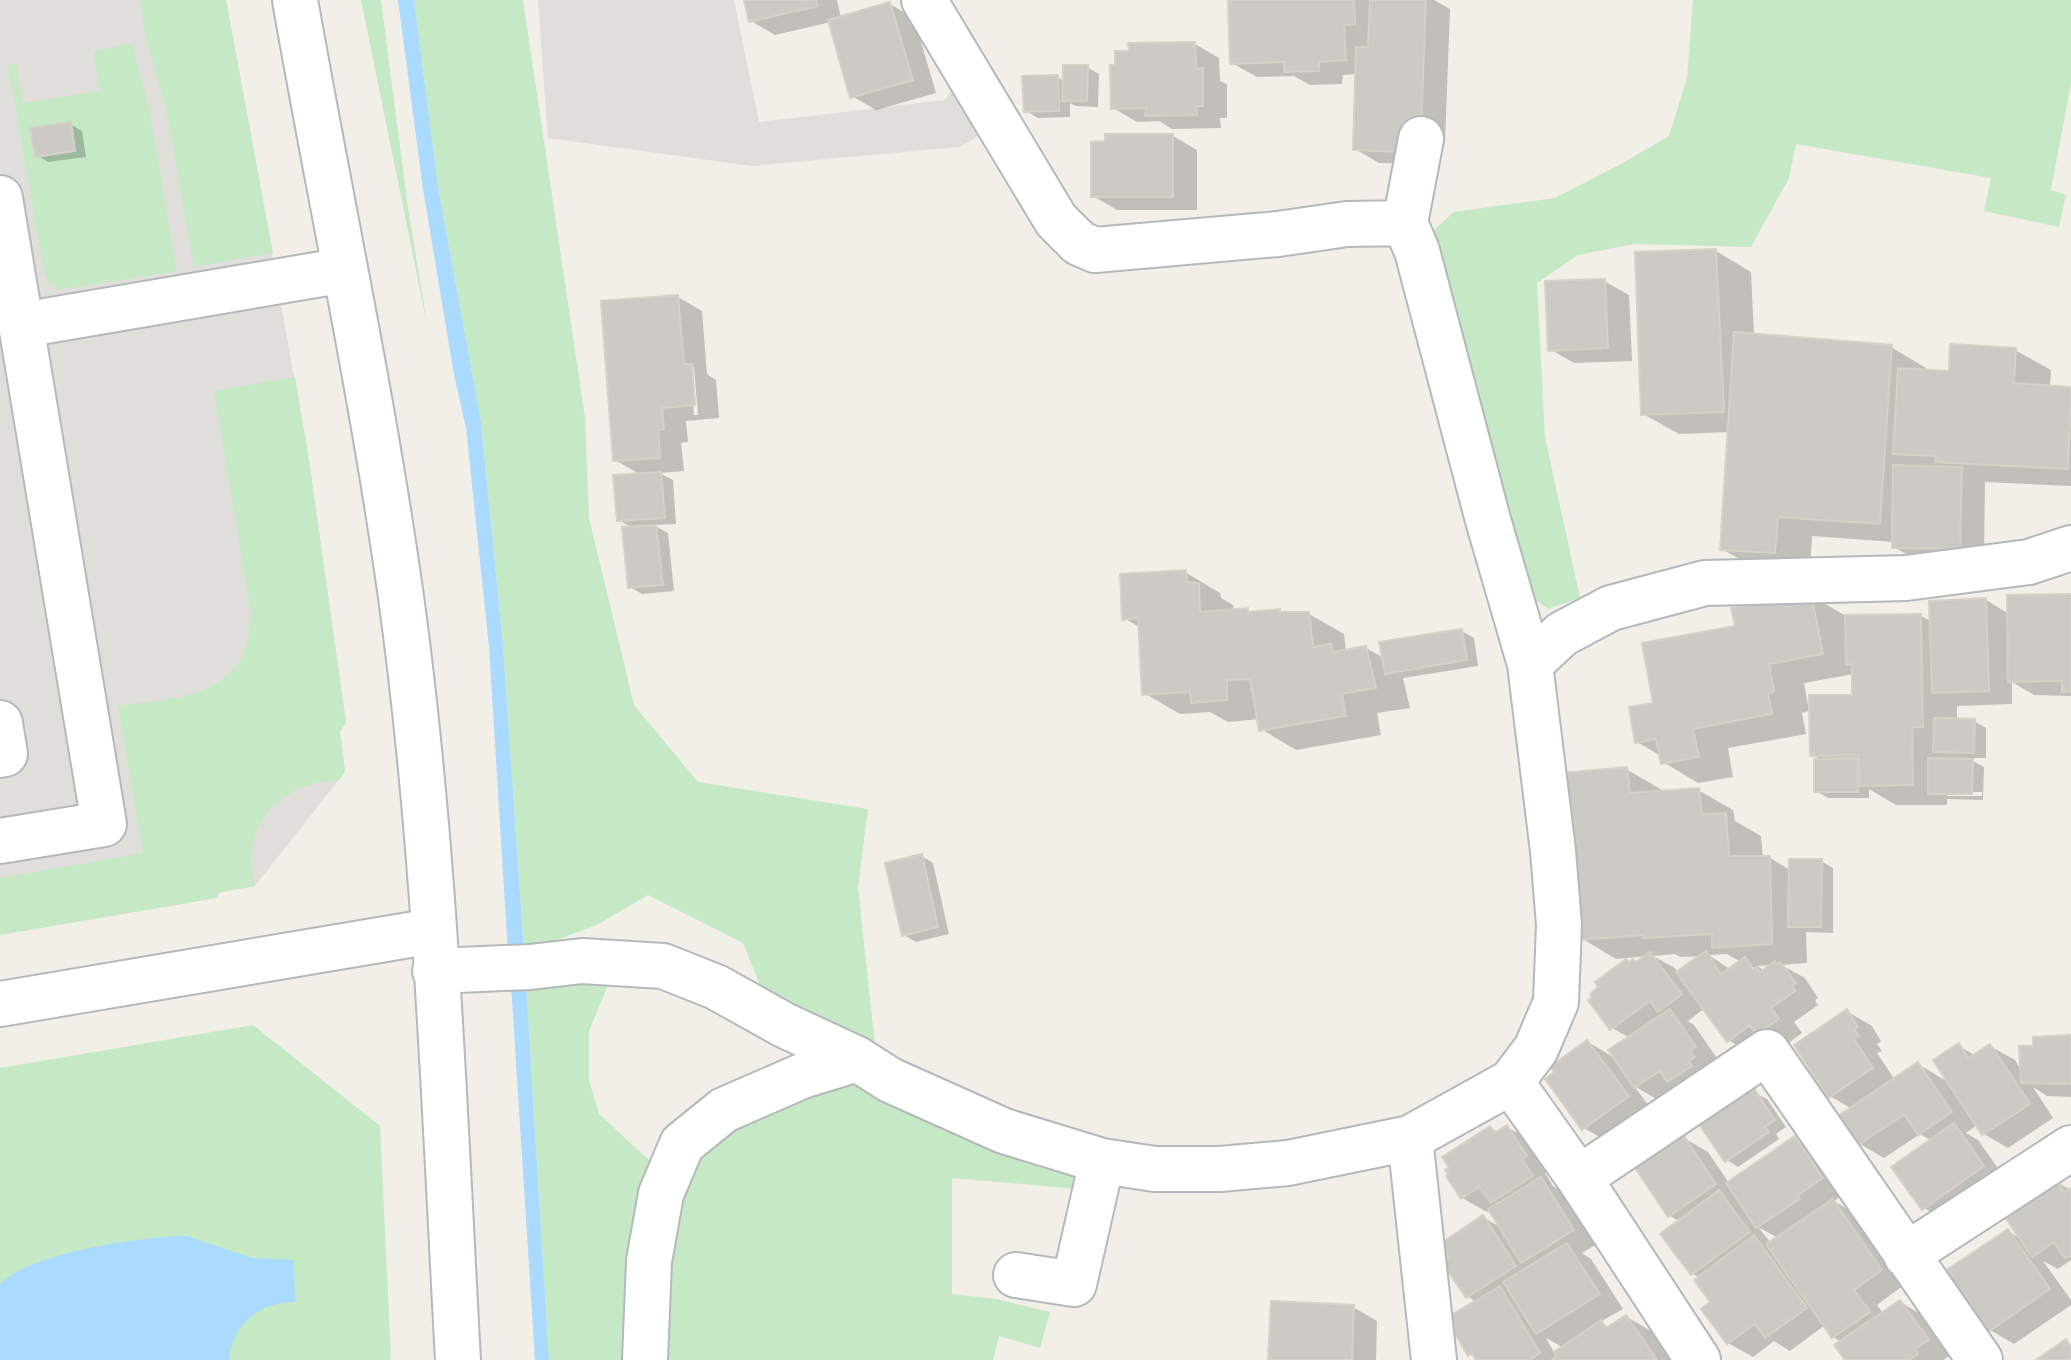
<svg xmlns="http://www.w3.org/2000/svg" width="2071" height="1360" viewBox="0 0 2071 1360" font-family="'Golos Text',sans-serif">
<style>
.industrial{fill:#e0deda}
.green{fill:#c5e8c5}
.water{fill:#aadaff}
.shadow{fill:#0003;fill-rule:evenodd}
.building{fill:#cccac5;stroke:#d6d1c6;stroke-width:2}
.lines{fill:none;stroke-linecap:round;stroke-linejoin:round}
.minor-casing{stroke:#b5b8bc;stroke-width:48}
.minor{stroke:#fff;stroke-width:44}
</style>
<rect width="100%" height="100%" fill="#f1efe8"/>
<!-- industrial -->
<path class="industrial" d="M0 0H226L309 460 346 723 340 731 345 772 255 886 221 892 216 898 0 935Z
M538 0H734L759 122 945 100 956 83 983 133 960 147 752 166 548 138Z"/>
<!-- green -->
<path class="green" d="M140 0H226L273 253 194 267 166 108 146 39Z
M361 0H381L408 208 428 329Z
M414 0H523L585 418 589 518 634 705 698 782 868 809 858 887 875 1045 762 990 743 943 648 895 597 925 524 952 503 645 481 422 438 187Z
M1693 0H2071V83L2051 190 2066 195 2059 227 1984 211 1991 178 1796 144 1789 178 1751 247 1634 244 1578 255 1537 283 1545 437 1580 598 1548 609 1531 597 1433 238 1435 229 1454 212 1555 198 1621 164 1669 136 1687 78Z
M132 44 149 108 177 271 59 290 45 277 8 65 16 64 23 103 100 91 93 51Z
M295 377 309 460 346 723 340 731 345 772 339 780C293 781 252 810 251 861 251 869 253 878 255 886L221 892 216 898 0 935V878L143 853 118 706C163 699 226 700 245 650 250 638 250 624 251 612L214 391Z
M611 978 589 1031V1080L599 1114 652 1163 631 1360H549L526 983Z
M253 1025 380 1126 391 1360H0V1068Z
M852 1083 999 1151 1082 1172 1079 1189 952 1178V1294L997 1299 1050 1312 1040 1348 999 1336 993 1360H659L669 1224 695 1153 734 1126 793 1099Z"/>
<!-- water -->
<path class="water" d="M398 0H414L438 187 481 422 503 645 524 952 508 953 489 647 466 428 454 375 423 189Z
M526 983 549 1360H535L511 984Z
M186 1236 252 1258 294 1260 295 1302C262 1301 231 1324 229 1360H0V1284C32 1252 140 1237 186 1236Z"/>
<!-- shadow -->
<path class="shadow" d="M746 0H837L841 18 890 4 914 18 936 93 876 110 852 96 831 22 775 35 751 21Z
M1230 0H1434L1450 9 1445 143H1425L1424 164 1379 163 1355 149 1357 74 1343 75 1342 84 1310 85 1294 76 1257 77 1232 63Z
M1195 44 1219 58 1220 81 1227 84V118H1220L1221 128 1172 129 1159 121 1137 122 1113 108Z
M1087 67 1099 74 1098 107 1076 106 1070 103V117L1038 118 1026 111 1057 77 1065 82Z
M70 124 82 131 86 157 48 162 37 155Z
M1173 136 1197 150V210H1117L1093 196Z
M1716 251 1751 272 1754 336 1891 347 1926 368V372L1951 373 2015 350 2051 370 2050 387 2071 389V486L1985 482 1984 562 1918 561 1894 547V542L1812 536 1810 572 1757 569 1722 549 1730 432 1679 434 1643 414Z
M1604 281 1629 295 1632 361 1574 363 1550 349Z
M678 297 702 311 707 374 716 380 719 418 686 421 688 442 681 443 684 471 659 473 673 480 676 524 653 525 668 533 674 591 642 594 630 587 633 528 618 520 641 475 615 460ZM690 367H694L698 415H694Z
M1185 572 1220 593 1221 598 1233 605 1234 611 1309 614 1344 634 1346 651 1366 648 1384 658 1462 631 1474 638 1478 666 1403 678 1410 708 1377 713 1381 735 1296 750 1261 729 1259 719 1228 722 1210 712 1180 714 1144 693 1141 628 1124 618Z
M1810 595 1846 616H1921L1932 622 1986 600 2009 614 2071 596V696L2034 695 2012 682V704L1957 706V720L1974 721 1986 728V758H1967L1984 767 1983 800 1947 799V805H1896L1869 789V798H1828L1816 791 1822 760 1812 755 1854 697V674L1804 683 1809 711 1802 713 1806 734 1728 748 1733 777 1698 783 1663 762 1661 756 1637 742 1655 704 1738 628ZM1947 792H1982V796H1947Z
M1626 769 1662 790V792L1698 790 1733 810 1735 821 1761 836 1763 858H1770L1790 870 1821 861 1833 868V933L1806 932 1807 963 1781 965 1805 978 1818 998 1815 1000 1818 1005 1794 1022 1802 1033 1783 1047 1752 1054 1728 1040 1705 1008 1688 1021 1694 1025 1719 1061 1660 1101 1634 1086 1652 1110 1608 1142 1584 1128 1588 1042 1616 1059 1630 1038 1612 1028 1638 964 1648 956 1616 959 1581 938ZM1675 954 1680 957 1703 956 1678 973 1675 968 1653 956ZM1727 954 1741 962 1731 970 1709 955ZM1772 965 1764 970 1757 966Z
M922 856 933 863 949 934 916 942 904 935Z
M1848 1012 1872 1026 1881 1041 1877 1044 1882 1051 1877 1053 1895 1080 1918 1064 1950 1083 1959 1046 1976 1056 1990 1046 2015 1060 2022 1072 2035 1048 2071 1037V1097L2047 1096 2033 1087 2053 1118 2008 1148 1984 1134 1977 1125 1966 1133 1978 1140 2007 1181 1948 1222 1924 1208 1932 1141 1920 1134 1884 1158 1860 1144 1852 1109 1830 1096Z
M1755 1093 1767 1099 1786 1127 1776 1134 1779 1139 1738 1167 1727 1160Z
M1507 1127 1531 1141 1550 1170 1545 1173 1553 1186 1565 1193 1597 1244 1582 1253 1591 1259 1623 1309 1600 1322 1610 1328 1627 1317 1651 1331 1670 1360H1479L1470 1354 1477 1302 1468 1297 1451 1258 1483 1217 1503 1229 1491 1209 1487 1212 1462 1198 1491 1128 1499 1133ZM1546 1338 1564 1348 1555 1354Z
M1684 1138 1708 1152 1729 1183 1795 1139 1819 1153 1846 1193 1834 1201 1857 1215 1905 1284 1877 1305 1883 1313 1900 1302 1924 1316 1952 1354 1943 1360H1848L1842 1342 1833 1337 1825 1325 1790 1351 1774 1341 1753 1357 1728 1343 1713 1303 1700 1278 1693 1274 1680 1222 1669 1215ZM1758 1227 1778 1238 1771 1243Z
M2055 1181 2071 1190V1260L2058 1269 2043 1261 2071 1300V1305L2014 1344 1990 1330 2008 1231 2023 1240Z
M1353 1307 1377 1321 1376 1360H1270Z"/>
<!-- building -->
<path class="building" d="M744 0H816L818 6 749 22Z
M1228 0H1354L1355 24 1344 25 1346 60 1319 62V71L1284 72V62L1230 64Z
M1370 0H1426L1421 130H1401L1400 152 1353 150 1356 47H1368Z
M890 2 913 80 850 98 828 20Z
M1195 42 1196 69 1203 68V106H1196L1197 115 1145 116 1146 108 1111 109 1110 65H1115V51H1129L1128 43Z
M1063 65H1088L1087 101H1062Z
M1058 75 1059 111 1024 112 1022 76Z
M71 122 75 151 35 157 30 128Z
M1105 134H1173V197H1091V142L1105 141Z
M1716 249 1724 412 1641 415 1635 252Z
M1605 279 1608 348 1548 351 1545 281Z
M678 295 684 364H692L695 405 662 408 664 429 658 430 660 458 613 461 601 301Z
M1734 332 1892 345 1880 524 1778 517 1775 553 1720 550Z
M1950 344 2016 348 2014 383 2071 387 2068 469 1935 462 1936 456 1893 454 1898 368 1949 371Z
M1893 465 1962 467 1960 549 1892 548Z
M661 472 665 518 617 521 613 475Z
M656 525 663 585 628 588 622 527Z
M1186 570 1187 582 1199 583 1200 612 1248 608V612L1280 609V612H1309L1313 647 1331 644 1333 652 1366 646 1376 688 1342 694 1346 716 1259 731 1250 679 1227 680V700L1191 703 1190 692 1142 695 1138 618 1122 620 1120 574Z
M1811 593 1823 654 1769 664 1774 692 1768 693 1772 714 1693 729 1699 757 1661 764 1656 739 1635 743 1629 707 1653 703 1642 643 1735 626 1731 608Z
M2071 594V692H2062V681L2008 682 2007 595Z
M1986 598 1989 691 1932 693 1929 601Z
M1921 614 1923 727H1912L1913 785 1859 786V755L1810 756 1809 695H1852V664L1846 665 1845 615Z
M1462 629 1467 660 1385 674 1379 642Z
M1934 718 1975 719 1974 753 1933 752Z
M1857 758 1858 792H1814V759Z
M1928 758 1973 759 1972 794H1928Z
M1627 767 1630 793 1699 788 1702 814 1726 813 1729 856H1770L1772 944 1712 948V934L1643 938 1644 935 1579 940 1562 773Z
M922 854 938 927 902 936 885 863Z
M1789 859H1822L1821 927H1788Z
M1706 951 1721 974 1745 957 1753 969 1756 967 1760 972 1775 961 1777 965 1780 962 1796 983 1792 986 1795 991 1771 1008 1779 1019 1757 1035 1750 1025 1727 1042 1676 972Z
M1650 952 1682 994 1658 1012 1650 1001 1610 1030 1588 1000 1592 997 1590 994 1598 987 1595 982 1626 959 1629 962 1633 959 1636 962Z
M1670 1009 1696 1047 1690 1051 1695 1057 1689 1061 1692 1066 1667 1082 1660 1071 1634 1088 1608 1050Z
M1847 1009 1858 1027 1854 1029 1859 1036 1854 1039 1873 1068 1828 1098 1794 1045Z
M2071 1035V1084L2021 1083 2019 1046H2033V1037Z
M1587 1040 1629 1096 1582 1130 1545 1079 1554 1072 1550 1067Z
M1959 1043 1968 1058 1990 1044 2030 1104 1982 1135 1933 1060Z
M1918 1062 1952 1112 1918 1135 1904 1115 1858 1145 1838 1116Z
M1748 1089 1751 1093 1755 1090 1775 1120 1765 1127 1769 1132 1725 1162 1698 1123Z
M1954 1123 1984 1166 1922 1210 1891 1167Z
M1507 1125 1527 1156 1522 1159 1533 1176 1491 1203 1479 1187 1461 1199 1446 1176 1448 1174 1445 1170 1449 1168 1442 1157 1490 1126 1495 1133Z
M1684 1136 1716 1184 1668 1217 1635 1168Z
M1795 1136 1823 1178 1797 1196 1800 1199 1756 1228 1726 1183Z
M1541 1177 1574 1230 1521 1263 1488 1209Z
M2055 1179 2064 1192 2071 1188V1256L2065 1258 2054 1242 2032 1257 2003 1214Z
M1719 1190 1750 1232 1691 1275 1660 1234Z
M1833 1199 1882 1270 1854 1290 1870 1312 1832 1338 1766 1244Z
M1483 1215 1516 1266 1466 1298 1442 1262 1449 1258 1440 1244Z
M2008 1229 2050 1289 1988 1332 1945 1271Z
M1754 1235 1807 1308 1765 1338 1755 1324 1727 1344 1701 1309 1710 1302 1694 1280Z
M1567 1243 1600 1294 1536 1334 1503 1282Z
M1500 1286 1540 1353 1529 1360H1476L1472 1353 1468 1356 1446 1318Z
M1900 1300 1929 1340 1915 1349 1918 1354 1909 1360H1845L1834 1345Z
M1271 1301 1354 1305 1352 1360H1268Z
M1626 1315 1657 1360H1552L1557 1356 1554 1352 1601 1320 1606 1328Z
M2066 1339 2071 1347V1360H2036Z"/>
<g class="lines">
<!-- minor casing -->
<g class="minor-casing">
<path id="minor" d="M295 0C330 199 373 397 401 597 436 850 444 1106 458 1360
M0 198 104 824 0 841
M1405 223 1421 139
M22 325 345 270
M1530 664 1562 634 1611 608 1705 583 1906 578 2029 562 2071 548
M0 723 5 754 0 755
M435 971 530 967 582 961 663 966 716 987 784 1025 857 1059 890 1080 1004 1131 1102 1161 1155 1169H1220L1288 1163 1410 1138 1511 1082 1536 1049 1556 1002 1559 925 1553 851 1530 664 1488 520 1417 251 1405 223 1347 224 1278 234 1095 250 1079 243 1056 220 924 0
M0 1004 433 931
M1511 1082 1579 1178 1698 1360
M1410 1138 1434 1360
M1579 1178 1767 1052 1980 1360
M1906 1255 2071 1148
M1016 1275 1074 1284 1102 1161
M645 1360 649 1261 661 1194 682 1144 724 1110 802 1076 857 1059"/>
</g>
<!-- minor -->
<use href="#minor" class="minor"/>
</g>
</svg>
